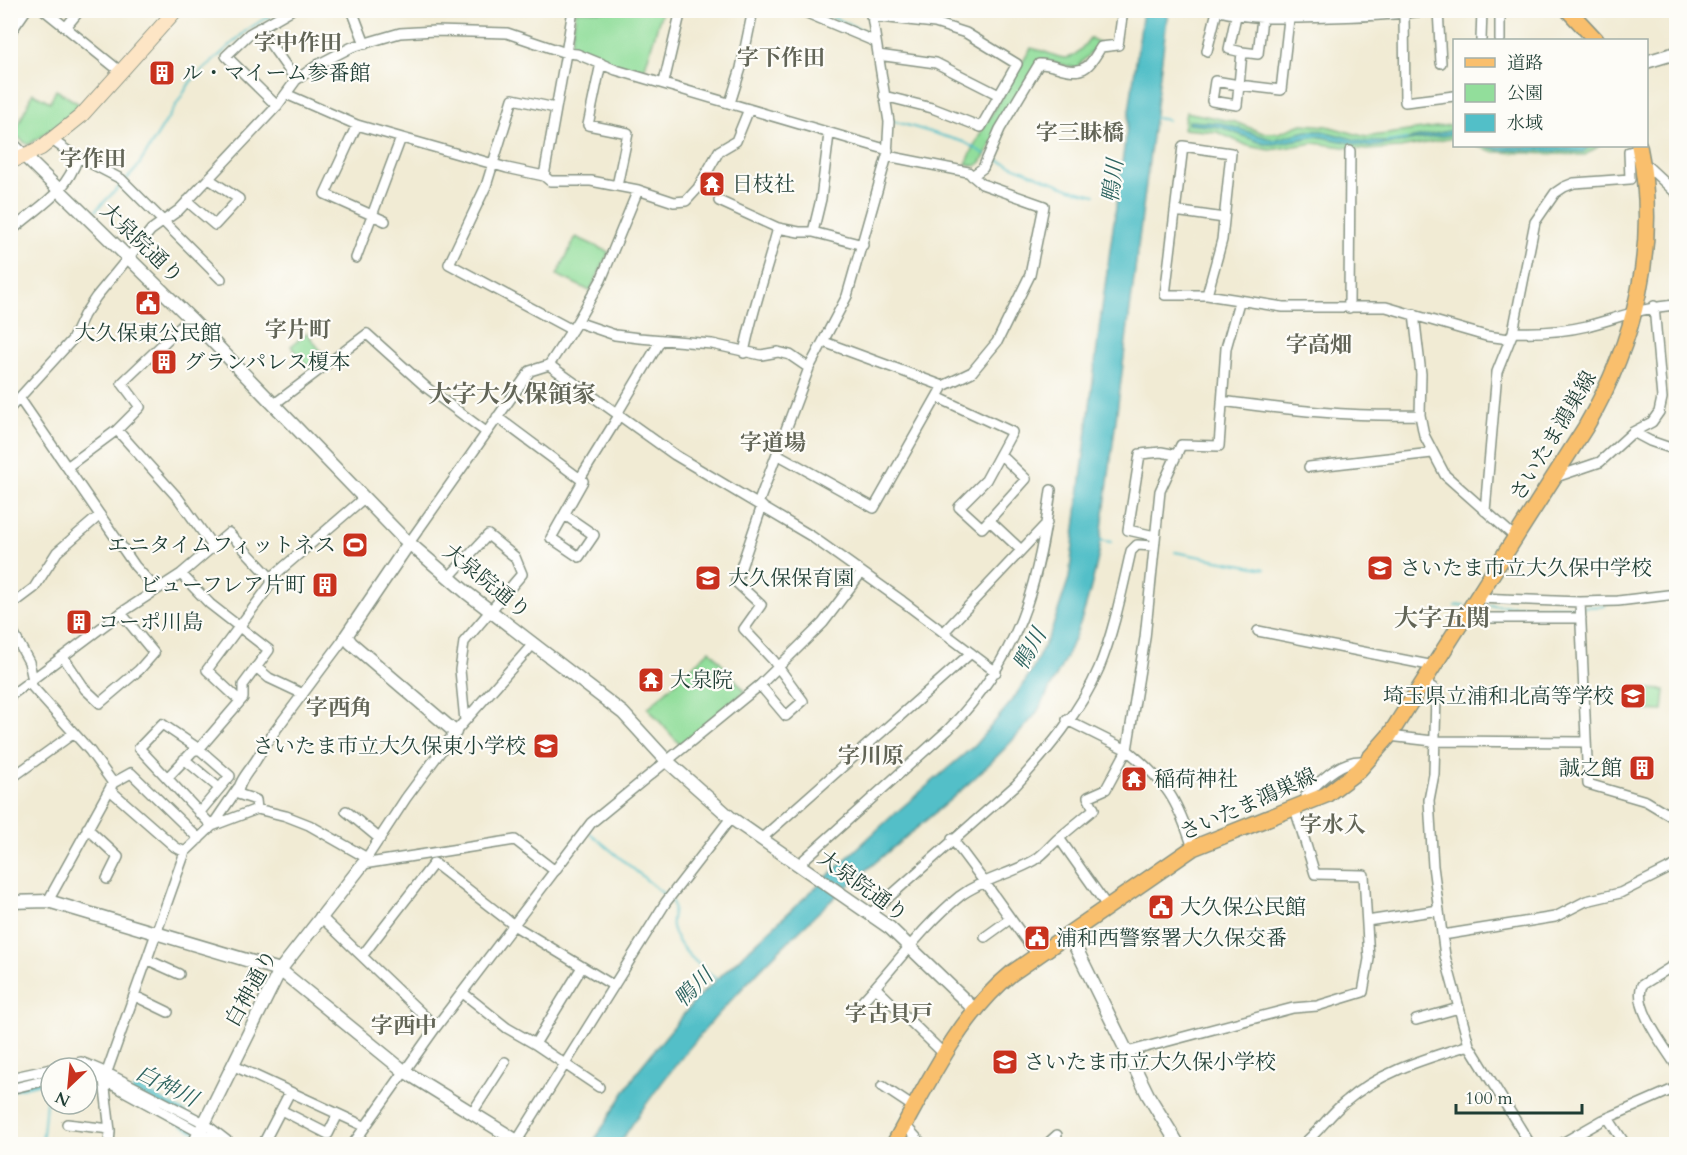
<svg xmlns="http://www.w3.org/2000/svg" width="1687" height="1155" viewBox="0 0 1687 1155" font-family="Cardo,'Noto Serif JP',serif">
<style>
.green{fill:#92de9b;stroke:#588e68;stroke-width:1.5}
.water{fill:#52bfc8;stroke:#387e7e;stroke-width:1.5}
.lines{fill:none;stroke-linecap:round;stroke-linejoin:round}
.stream{stroke:#52bfc8;stroke-width:2}
.river{stroke:#52bfc8;stroke-width:15}
.minor-casing{stroke:#889484;stroke-width:12}
.tertiary-casing{stroke:#889484;stroke-width:15}
.secondary-casing{stroke:#889484;stroke-width:16}
.primary-casing{stroke:#889484;stroke-width:18}
.minor{stroke:#fff;stroke-width:9}
.tertiary{stroke:#fff;stroke-width:12}
.secondary{stroke:#fde5c5;stroke-width:14}
.primary{stroke:#f9bf6d;stroke-width:15}
.labels{text-anchor:middle;stroke-width:4.5;stroke-linejoin:round;paint-order:stroke}
.poi-label{font-size:21px;fill:#1f3d34;stroke:#fdfcf7;text-anchor:start}
.street-label{font-size:21px;fill:#1f3d34;stroke:#fdfcf7}
.neighbourhood-label{font-size:22px;font-weight:bold;fill:#626557;stroke:#fdfcf7}
.water-label{font-size:22px;font-style:italic;fill:#2e6460;stroke:#fdfcf7}
.quarter-label{font-size:24px;font-weight:bold;fill:#626557;stroke:#fdfcf7}
</style>
<rect width="100%" height="100%" fill="#fdfcf7"/>
<filter id="ink" filterUnits="userSpaceOnUse"><feTurbulence type="fractalNoise" baseFrequency=".0167" numOctaves="2"/><feDisplacementMap in="SourceGraphic" scale="12" xChannelSelector="R" yChannelSelector="G"/><feConvolveMatrix kernelMatrix="1 2 1 2 8 2 1 2 1" color-interpolation-filters="sRGB"/></filter>
<filter id="wash" filterUnits="userSpaceOnUse"><feTurbulence type="fractalNoise" baseFrequency=".008" numOctaves="4" result="noise"/><feDisplacementMap in="SourceGraphic" scale="24" xChannelSelector="R" yChannelSelector="G"/><feGaussianBlur stdDeviation="1.35" result="paint"/><feColorMatrix in="noise" values="0 0 0 0 0 0 0 0 0 0 0 0 0 0 0 0 0 1.4 0 .05"/><feComposite in="paint" operator="in"/></filter>
<g filter="url(#wash)">
<rect width="100%" height="100%" fill="#f1ebd4"/>
<!-- green -->
<path class="green" d="M576 11H662L643 74 570 49Z
M1090 38 1100 43 1076 68 1042 60 981 162 976 166 966 164 982 130 1031 48C1065 56 1066 70 1090 38Z
M56 90 81 105 51 130 28 145 14 134 33 93 50 102Z
M1186 112 1235 122 1263 133H1279L1302 124 1327 126 1366 137 1450 125H1454V138L1400 148 1367 150 1314 143 1270 150 1248 146 1217 132 1183 129Z
M1476 146H1599L1585 155 1495 152Z
M576 237 609 252 590 291 557 275Z
M307 333 327 359 311 371 291 346Z
M710 650 745 691 681 746 648 708Z
M1645 689 1665 690 1663 711 1643 710Z"/>
<!-- water -->
<path class="water" d="M1143 11H1168L1099 553C1088 604 1078 638 1052 684 1046 695 1041 707 1034 716 974 789 892 844 823 908 746 980 676 1055 619 1144H592L639 1069 697 998 892 816 975 745 1012 701 1031 672 1052 629 1069 578 1101 315Z
M1188 121 1221 123 1273 140 1307 131H1322L1364 142H1394L1454 130V134L1370 147 1317 136 1275 144H1264L1221 127 1188 124Z
M1486 146H1590L1583 152 1498 150Z"/>
<g class="lines">
<!-- stream -->
<path class="stream" d="M817 10 868 33
M1150 117 1168 120
M893 121 964 142 985 154
M1386 142 1407 139
M990 157 1071 189 1095 195
M126 180 137 168 191 81 247 30 278 10
M1111 196 1120 198
M96 210 122 184
M1099 540 1111 542
M1175 552 1265 569
M1479 605 1578 607
M1455 606 1464 605
M1584 607 1605 606
M590 833 666 896
M671 900C677 909 670 917 672 927 677 949 702 967 718 981
M42 1144 48 1082"/>
<!-- river -->
<path class="river" d="M10 1084 51 1074
M138 1094 215 1136"/>
</g>
</g>
<g filter="url(#ink)">
<g class="lines">
<!-- minor casing -->
<g class="minor-casing">
<path id="minor" d="M44 10 121 72
M352 10 365 44
M800 10 876 42
M1216 10C1254 21 1292 18 1331 17 1365 16 1398 15 1432 10
M1438 10 1441 63
M1404 14 1405 102 1454 96
M871 16 935 23 966 33 1017 64 981 127 932 108 884 96
M1236 16 1229 49 1242 52 1239 85 1215 81 1212 101 1237 105 1239 85 1281 90 1290 10
M66 27 80 10
M259 28 296 80
M10 33 26 10
M1481 40 1482 10
M1500 40V10
M1207 51 1217 11
M1242 52 1258 54 1262 18
M878 55 936 63 999 95
M601 63 588 125 628 133 617 186
M664 82 681 10
M286 94 357 125 507 168 544 176 566 53 577 54 616 70 888 150
M730 103 741 68 753 10
M277 106 226 56 249 34 291 10
M555 108 513 99 486 186 449 264 572 330
M357 125 325 194 385 221
M52 140 69 152 121 179 221 279
M1642 161 1676 193
M544 176 550 181H591L638 190 674 202 686 201 698 188 719 151 736 141 749 109
M972 176 983 168 1000 129 1039 64C1054 63 1072 77 1086 67 1092 63 1097 53 1101 47L1118 45 1123 10
M187 201 215 225 239 199 209 179
M719 201 778 228 799 232H813L863 245
M1175 211 1224 218
M10 232C38 206 65 196 78 157
M813 232 821 199 829 134
M356 258 401 138
M1207 295 1222 240 1231 153 1183 146 1165 295H1207L1283 307H1386L1486 336 1510 339
M1349 308 1350 151
M1414 314 1421 374 1420 415 1424 435 1445 475 1516 538
M577 322 615 335 639 338 712 344 761 355 778 352 790 355 809 368
M1513 332C1538 333 1562 332 1587 326 1617 318 1645 307 1676 305
M824 342 943 386
M744 353C752 310 767 270 778 228
M549 365 675 455 811 536 902 601 996 672
M937 397 1012 432 986 480 959 507 982 528 1026 479 1000 454
M20 399 135 566 156 589
M1222 401C1288 410 1353 417 1420 415
M273 405 367 334 427 388 486 432
M10 408 72 340 84 315 96 297 151 230 179 210 277 106 296 80 319 64 352 47 400 33 435 31 507 33 566 53 573 10
M618 412 661 340
M497 417 583 481 551 538 579 557 594 535 565 515
M117 430 178 498 212 545
M1633 432 1650 441 1676 450
M777 454 874 508 943 386 972 372 997 342 1030 275 1044 206 982 184 968 172 887 156
M67 467 117 430 140 407 122 383 190 318
M1309 467 1432 453
M581 477 620 414
M1553 478 1600 462 1633 432 1652 422 1659 412 1662 398 1654 306
M758 504 809 368 847 296 887 156 889 122 871 10
M1485 511 1497 372 1513 332 1535 222 1555 193 1564 187 1574 183 1630 179 1629 152 1640 149
M989 520 1021 550
M1155 536 1128 530 1140 454 1161 452 1177 455
M409 543 530 371 549 365 577 322 601 280 638 190
M449 577 488 535 515 557 522 574 464 642 460 670 465 721
M1477 598 1580 602 1618 601 1676 594
M1580 602 1588 784 1646 801 1676 819
M10 606 34 588 57 552 100 515
M1468 612 1479 618H1581
M10 627 29 662 33 680
M1258 631 1434 666
M944 632 1047 523
M64 658 85 689 100 703 139 670 154 653 121 613
M256 667 269 678 303 694
M1424 682 1433 688 1436 695 1434 774 1429 800 1433 866 1445 956 1469 1045 1530 1144
M29 683 90 751 113 783 48 901
M760 685 786 716 803 701 773 660 744 629 761 605 736 582 762 506
M10 696 121 613 181 574 229 533 271 578 364 498
M240 701 207 670 271 584V578
M1389 736 1433 741 1585 742
M184 759 219 788
M167 778 193 751 199 749 243 698V685L269 650 210 604 181 574
M10 779 74 733
M113 783 131 773 199 839
M110 790 175 847 185 852
M1308 804 1306 795C1321 780 1344 756 1368 762
M257 809 256 800 238 794C238 778 258 763 263 747L346 636
M346 811 380 839
M199 813 230 776 199 749 162 724 139 748 212 826 238 788
M87 828 118 857 107 879
M1059 838 1094 809 1088 797 1106 789 1127 750 1067 720
M761 839 971 653
M952 839C982 877 1008 916 1037 955
M1193 848C1177 799 1167 783 1127 750L1145 638 1160 491 1181 445 1219 446 1226 348 1239 302
M364 862 406 798 455 732 534 643
M363 864 515 840 555 871
M799 864 948 730C1019 657 1038 588 1051 490
M871 913 1016 785C1047 751 1081 711 1099 668 1114 631 1122 590 1131 551L1137 545 1154 546
M320 916 436 1027
M1367 921 1439 910
M1443 935 1555 917 1586 901 1620 893 1676 865
M985 937 1010 919
M362 956 434 863 515 926 614 986
M148 960 179 974
M1676 964 1642 985C1633 1007 1664 1046 1676 1065
M582 967 535 1044 599 1087
M876 988 946 1056
M463 993 507 1028 535 1044
M135 996 168 1012
M853 1011C890 974 919 929 960 896 983 879 1011 874 1035 860 1044 854 1051 845 1059 838L1107 906
M1416 1020 1459 1008
M1127 1052 1293 1008 1317 1006 1363 992 1369 959 1364 875 1315 874 1295 809
M232 1065 364 1126
M53 1068 81 1062 107 1073 204 1123 231 1144
M87 1074 104 1080 208 1137 217 1144
M10 1078 51 1069
M882 1086 915 1108
M10 1089 51 1079
M281 1110 328 1134 338 1114
M472 1113 505 1062
M1608 1118 1625 1144
M67 1124 110 1129
M905 1125 922 1144
M109 1144 110 1131 104 1080 185 852 212 826 257 809 286 816 309 825 367 858
M263 1144 290 1092
M353 1144 436 1027 591 823 760 685 823 623 861 573
M515 1144 666 902 731 818
M1047 1144 1057 1135
M1303 1144C1319 1132 1329 1115 1345 1102 1381 1071 1425 1059 1469 1045
M1561 1144 1603 1120 1676 1088"/>
</g>
<!-- tertiary casing -->
<g class="tertiary-casing">
<path id="tertiary" d="M1646 62 1676 53
M10 142 190 318 401 536 467 593 623 713 667 761 731 818 890 928 975 1010
M409 543 346 636 351 643 455 732
M10 902 48 901 280 970 404 1071 522 1144
M1067 935 1074 944 1148 1095 1178 1144
M194 1144 280 970 363 864"/>
</g>
<!-- secondary casing -->
<g class="secondary-casing">
<path id="secondary" d="M10 162 41 148 81 116 176 10"/>
</g>
<!-- primary casing -->
<g class="primary-casing">
<path id="primary" d="M1568 10 1596 40
M894 1144C927 1085 959 1016 1012 973L1193 848 1326 795 1359 770 1389 736 1585 428C1635 343 1660 244 1639 146"/>
</g>
<!-- minor -->
<use href="#minor" class="minor"/>
<!-- tertiary -->
<use href="#tertiary" class="tertiary"/>
<!-- secondary -->
<use href="#secondary" class="secondary"/>
<!-- primary -->
<use href="#primary" class="primary"/>
</g>
</g>
<!-- icons -->
<defs>
<g id="building-square" transform="scale(1.35)"><rect x="-9" y="-9" width="18" height="18" rx="4" fill="#c8321e" stroke="#fdfcf7"/><path d="M-4-6H4V6H1V3H-1V6H-4ZM-2.5-4.3h1.7v1.8h-1.7ZM.8-4.3h1.7v1.8H.8ZM-2.5-1h1.7V.8h-1.7ZM.8-1h1.7V.8H.8Z" fill="#fff"/></g>
<g id="temple-square" transform="scale(1.35)"><rect x="-9" y="-9" width="18" height="18" rx="4" fill="#c8321e" stroke="#fdfcf7"/><path d="M0-6L5-2H3V0L6.5 2.5H4V6H1.5V3h-3V6H-4V2.5H-6.5L-3 0V-2H-5Z" fill="#fff"/></g>
<g id="civic-square" transform="scale(1.35)"><rect x="-9" y="-9" width="18" height="18" rx="4" fill="#c8321e" stroke="#fdfcf7"/><path d="M-.6-6.5H3V-4.5H.6V-3L4-1V1h2V6H-6V1h2V-1L-.6-3ZM-1.2 2.5V6h2.4V2.5Z" fill="#fff"/></g>
<g id="stadium-square" transform="scale(1.35)"><rect x="-9" y="-9" width="18" height="18" rx="4" fill="#c8321e" stroke="#fdfcf7"/><path d="M0-5a6.5 5 0 1 0 0 10a6.5 5 0 1 0 0-10ZM-3.5-1.8h7v3.6h-7Z" fill="#fff"/></g>
<g id="school-square" transform="scale(1.35)"><rect x="-9" y="-9" width="18" height="18" rx="4" fill="#c8321e" stroke="#fdfcf7"/><path d="M0-5L7-2L0 1L-7-2ZM-4 1L0 2.5L4 1V4Q0 6-4 4Z" fill="#fff"/></g>
</defs>
<g fill-rule="evenodd">
<use href="#building-square" x="162" y="73"/>
<use href="#temple-square" x="712" y="184"/>
<use href="#civic-square" x="148" y="303"/>
<use href="#building-square" x="164" y="362"/>
<use href="#stadium-square" x="355" y="545"/>
<use href="#school-square" x="1380" y="568"/>
<use href="#school-square" x="708" y="578"/>
<use href="#building-square" x="325" y="585"/>
<use href="#building-square" x="79" y="622"/>
<use href="#temple-square" x="651" y="680"/>
<use href="#school-square" x="1633" y="696"/>
<use href="#school-square" x="546" y="746"/>
<use href="#building-square" x="1642" y="768"/>
<use href="#temple-square" x="1134" y="779"/>
<use href="#civic-square" x="1161" y="907"/>
<use href="#civic-square" x="1037" y="938"/>
<use href="#school-square" x="1005" y="1062"/>
</g>
<g class="labels">
<!-- poi labels -->
<g class="poi-label">
<text x="182" y="80">ル・マイーム参番館</text>
<text x="732" y="191">日枝社</text>
<text x="148" y="340" text-anchor="middle">大久保東公民館</text>
<text x="184" y="369">グランパレス榎本</text>
<text x="336" y="552" text-anchor="end">エニタイムフィットネス</text>
<text x="1400" y="575">さいたま市立大久保中学校</text>
<text x="728" y="585">大久保保育園</text>
<text x="306" y="592" text-anchor="end">ビューフレア片町</text>
<text x="98" y="629">コーポ川島</text>
<text x="670" y="687">大泉院</text>
<text x="1614" y="703" text-anchor="end">埼玉県立浦和北高等学校</text>
<text x="526" y="753" text-anchor="end">さいたま市立大久保東小学校</text>
<text x="1622" y="775" text-anchor="end">誠之館</text>
<text x="1154" y="786">稲荷神社</text>
<text x="1180" y="914">大久保公民館</text>
<text x="1056" y="945">浦和西警察署大久保交番</text>
<text x="1024" y="1069">さいたま市立大久保小学校</text>
</g>
<!-- street labels -->
<g class="street-label">
<text transform="translate(142 243) rotate(44)" y="7">大泉院通り</text>
<text transform="translate(1553 436) rotate(-59)" y="7">さいたま鴻巣線</text>
<text transform="translate(487 581) rotate(39)" y="7">大泉院通り</text>
<text transform="translate(1248 804) rotate(-24)" y="7">さいたま鴻巣線</text>
<text transform="translate(863 886) rotate(36)" y="7">大泉院通り</text>
<text transform="translate(251 988) rotate(-61)" y="7">白神通り</text>
</g>
<!-- neighbourhood labels -->
<g class="neighbourhood-label">
<text x="298" y="50">字中作田</text>
<text x="781" y="65">字下作田</text>
<text x="1080" y="140">字三眛橋</text>
<text x="93" y="166">字作田</text>
<text x="298" y="337">字片町</text>
<text x="1319" y="352">字高畑</text>
<text x="773" y="450">字道場</text>
<text x="339" y="715">字西角</text>
<text x="871" y="763">字川原</text>
<text x="1333" y="832">字水入</text>
<text x="889" y="1021">字古貝戸</text>
<text x="404" y="1033">字西中</text>
</g>
<!-- water labels -->
<g class="water-label">
<text transform="translate(1112 181) rotate(-83)" y="8">鴨川</text>
<text transform="translate(1029 649) rotate(-61)" y="8">鴨川</text>
<text transform="translate(693 987) rotate(-45)" y="8">鴨川</text>
<text transform="translate(167 1085) rotate(27)" y="8">白神川</text>
</g>
<!-- quarter labels -->
<g class="quarter-label">
<text x="512" y="402">大字大久保領家</text>
<text x="1442" y="626">大字五関</text>
</g>
</g>
<!-- margin -->
<rect width="1687" height="1155" fill="none" stroke="#fdfcf7" stroke-width="36"/>
<!-- legend -->
<rect x="1453" y="39" width="195" height="108" fill="#fdfcf7" stroke="#a4b0a9" stroke-width="1.5"/>
<rect x="1465" y="58" width="30" height="9" fill="#f9bf6d" stroke="#a4b0a9" stroke-width="1.5"/>
<text x="1507" y="69" font-size="18" fill="#1f3d34">道路</text>
<rect x="1465" y="84" width="30" height="18" fill="#92de9b" stroke="#a4b0a9" stroke-width="1.5"/>
<text x="1507" y="99" font-size="18" fill="#1f3d34">公園</text>
<rect x="1465" y="114" width="30" height="18" fill="#52bfc8" stroke="#a4b0a9" stroke-width="1.5"/>
<text x="1507" y="129" font-size="18" fill="#1f3d34">水域</text>
<!-- north arrow -->
<g transform="translate(69 1086) rotate(206)"><circle r="28" fill="#fdfcf7" stroke="#a4b0a9" stroke-width="1.5"/>
<path d="M0-4.5L10 22L0 15L-10 22Z" fill="#c8321e"/>
<text y="-9" font-size="16" font-weight="bold" text-anchor="middle" fill="#1f3d34">N</text>
</g>
<!-- scale -->
<path d="M1456 1104v9h126v-9" fill="none" stroke="#1f3d34" stroke-width="3"/>
<text x="1465" y="1104" font-size="18" fill="#1f3d34" stroke="#fdfcf7" stroke-width="4.5" paint-order="stroke">100 m</text>
</svg>
